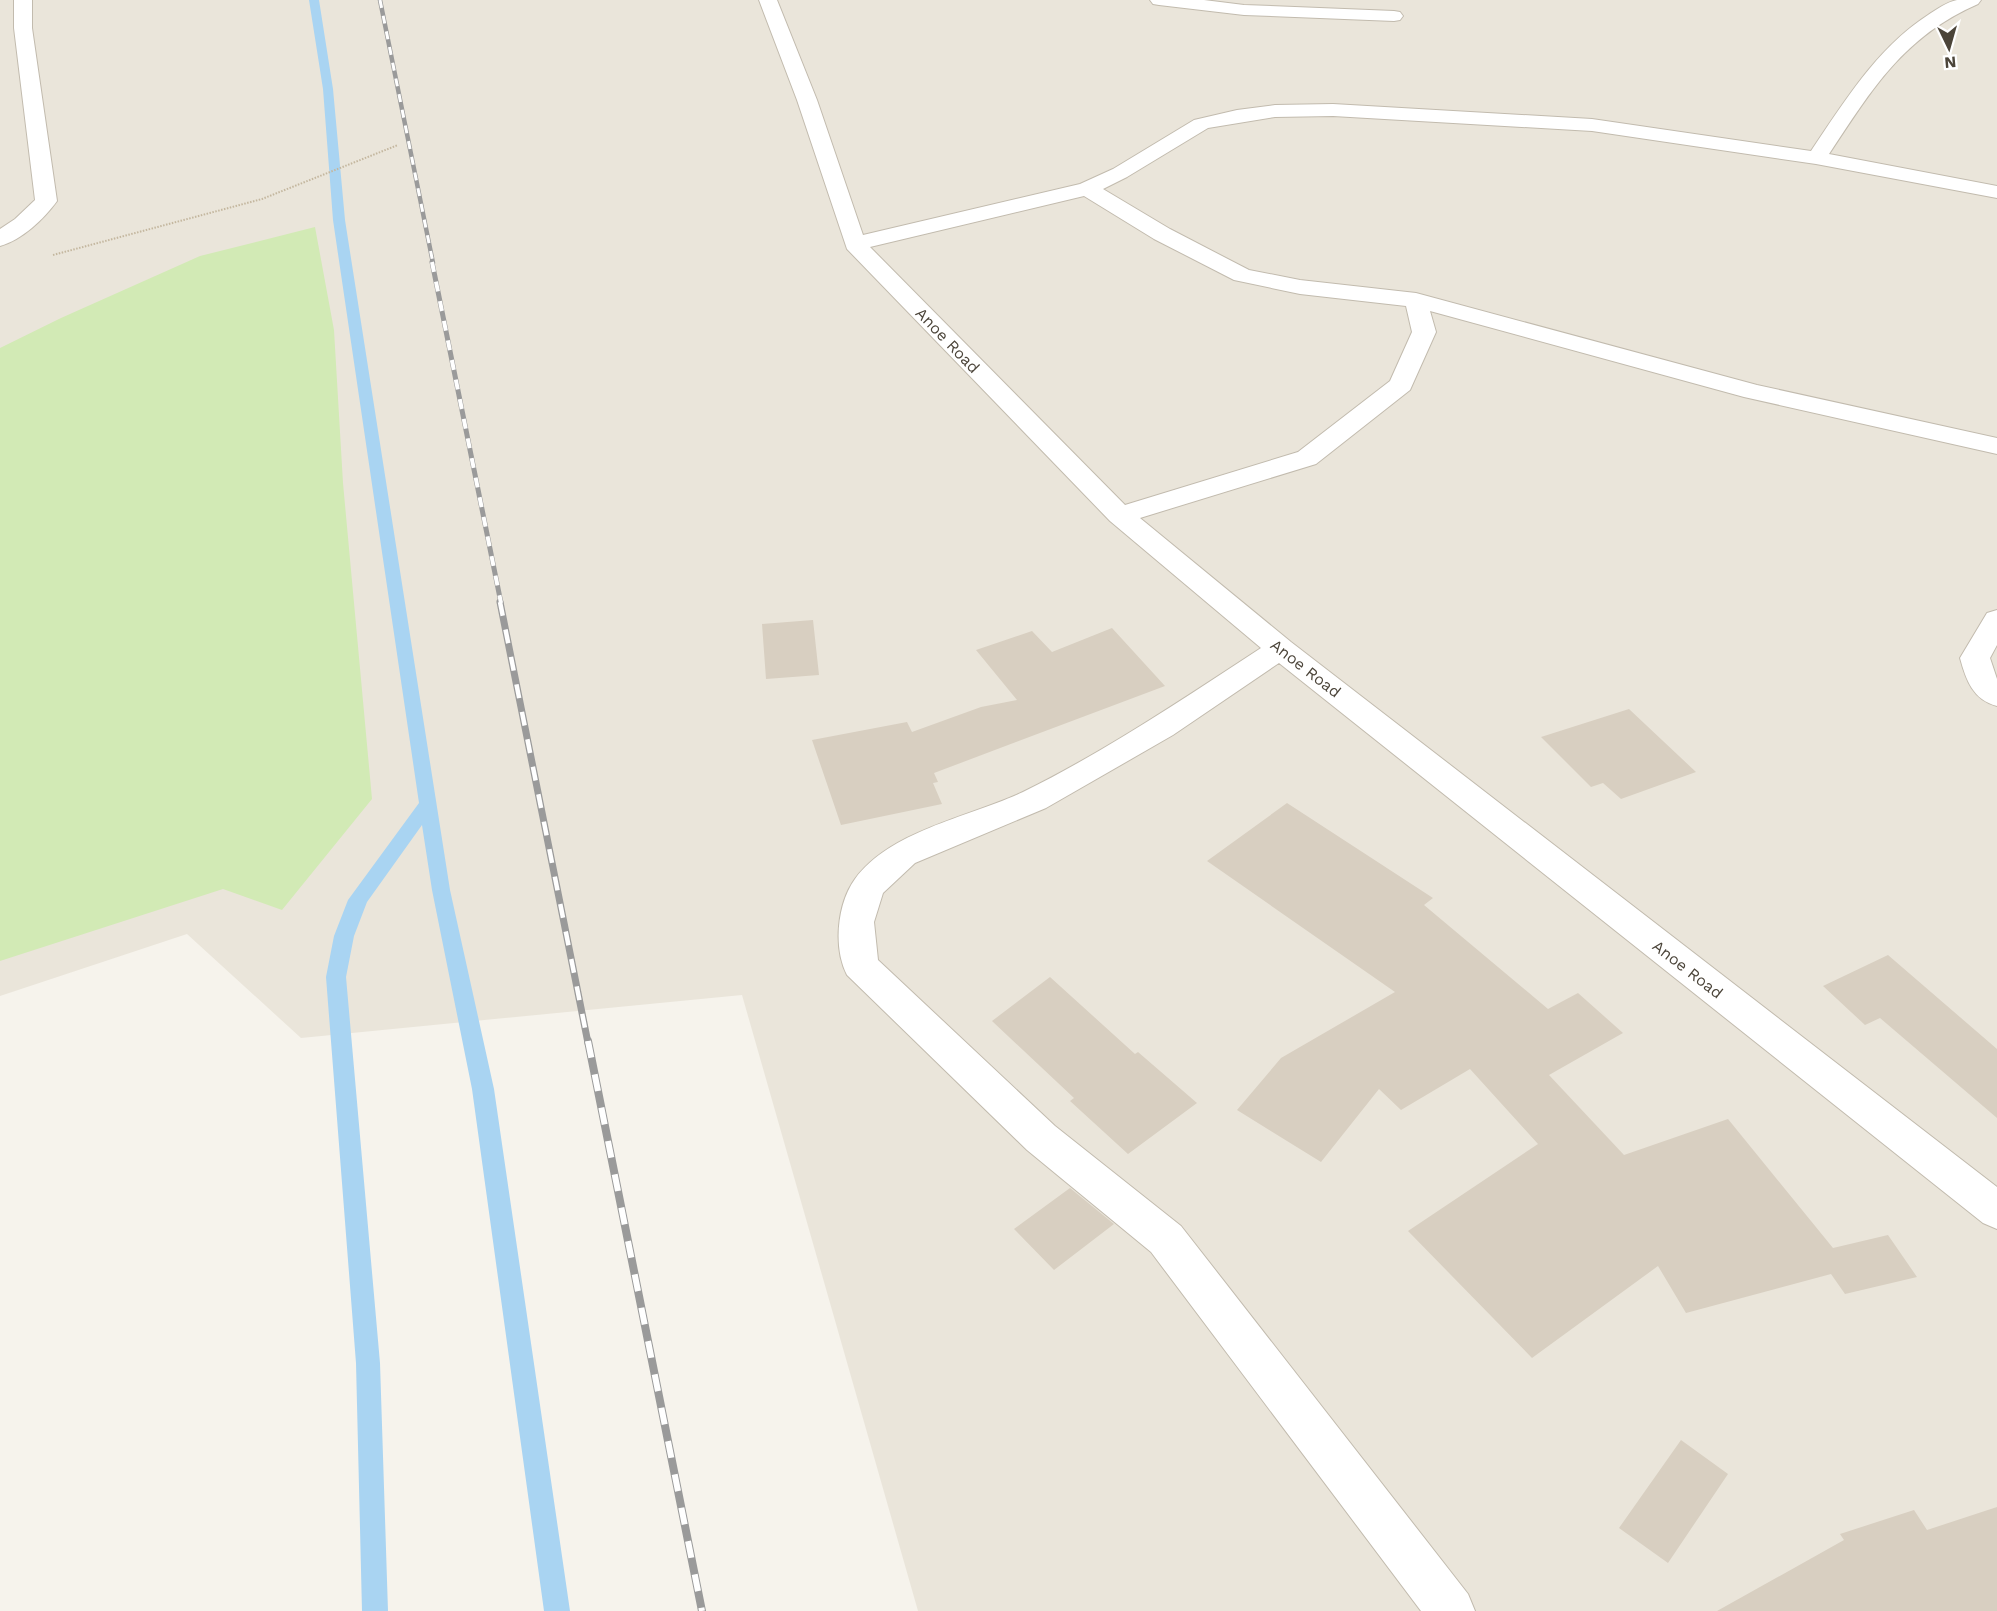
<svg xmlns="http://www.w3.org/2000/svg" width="1997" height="1611" viewBox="0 0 1997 1611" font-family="'Work Sans',sans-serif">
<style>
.residential{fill:#eae5da}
.green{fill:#d2eab5}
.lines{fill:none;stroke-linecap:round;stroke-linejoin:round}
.stream{fill:#a9d4f2;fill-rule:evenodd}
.building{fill:#d8cfc1}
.street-casing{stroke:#c2bbae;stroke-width:2}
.path{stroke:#c4b79f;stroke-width:2;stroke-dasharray:1.5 1.5;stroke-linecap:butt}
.street{fill:#fff;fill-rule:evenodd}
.rail-far3-casing{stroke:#9a9a9a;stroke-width:4.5}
.rail-far2-casing{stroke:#9a9a9a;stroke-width:5}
.rail-far1-casing{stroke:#9a9a9a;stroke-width:7}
.rail-casing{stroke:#9a9a9a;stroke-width:8}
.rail-far3{stroke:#fff;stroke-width:3;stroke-dasharray:8;stroke-linecap:butt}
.rail-far2{stroke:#fff;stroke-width:4;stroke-dasharray:10;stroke-linecap:butt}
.rail-far1{stroke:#fff;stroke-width:4.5;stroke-dasharray:14;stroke-linecap:butt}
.rail{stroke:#fff;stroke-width:6;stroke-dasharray:17;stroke-linecap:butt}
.labels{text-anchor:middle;stroke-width:4.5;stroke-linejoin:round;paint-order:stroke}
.street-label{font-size:16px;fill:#4b4439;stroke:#fff}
</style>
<rect width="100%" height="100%" fill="#f6f3ec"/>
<!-- residential -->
<path class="residential" d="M0 0H1997V1611H918L742 995 301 1038 187 934 0 996Z"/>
<!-- green -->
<path class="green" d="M315 227 334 330 343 483 372 799 282 910 223 889 0 961V348L61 318 200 256Z"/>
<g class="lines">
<!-- stream -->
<path class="stream" d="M309 0H319L333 89 345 220 450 890 494 1089 570 1611H544L472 1089 432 890 422 825 367 902 354 936 346 977 380 1363 388 1611H362L356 1363 326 977 334 936 348 900 419 803 333 220 323 89Z"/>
</g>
<!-- building -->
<path class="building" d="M813 620 819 675 766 679 762 624Z
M1112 628 1165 686 934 773 938 782 933 783 942 804 841 825 812 740 907 722 912 732 981 707 1017 700 976 650 1032 631 1052 652Z
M1629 709 1696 772 1621 799 1603 783 1591 787 1541 737Z
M1287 803 1433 898 1424 905 1548 1009 1578 993 1623 1033 1549 1075 1624 1155 1728 1119 1833 1248 1888 1235 1917 1277 1845 1294 1831 1274 1686 1313 1658 1266 1532 1358 1408 1231 1538 1144 1470 1069 1401 1110 1379 1089 1321 1162 1237 1110 1281 1058 1395 992 1207 861Z
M1888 955 1997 1049V1118L1880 1018 1865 1025 1823 986Z
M1050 977 1135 1054 1138 1052 1197 1103 1128 1154 1070 1101 1074 1098 992 1021Z
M1070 1188 1114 1224 1054 1270 1014 1229Z
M1681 1440 1728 1474 1668 1563 1619 1528Z
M1997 1507V1611H1717L1844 1540 1840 1534 1914 1510 1927 1530Z"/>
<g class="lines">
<!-- street casing -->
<g class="street-casing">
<path id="street" d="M14 0H32V28L57 201C44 219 22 240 0 246V229L15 219 35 200 14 28Z
M759 0H777L817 100 863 235 1080 184 1113 169 1194 120 1237 110 1275 105 1333 104 1592 119 1811 151C1844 102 1877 48 1928 15 1937 9 1947 2 1957 0 1964 0 1973 0 1981 0L1978 4C1904 36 1872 89 1829 154L1997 186V198L1816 164 1592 131 1333 116 1275 117 1208 128 1127 177 1103 189 1170 229 1249 270 1300 280 1416 293 1757 385 1997 438V454L1744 397 1430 311 1436 332 1410 390 1316 464 1140 518 1291 642 1997 1187V1229L1983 1223 1279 663 1173 735 1046 808 915 863 883 893 874 922 878 960 1055 1126 1181 1226 1468 1594 1475 1611H1421L1151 1252 1027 1150 847 975C833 948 837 904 855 879 891 830 970 817 1023 792 1106 751 1183 699 1261 648L1110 521 847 249 797 100ZM1084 196 1154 239 1234 280 1300 294 1406 306 1412 332 1390 381 1298 452 1125 505 870 247Z
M1150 0H1204L1244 5 1394 11 1400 12 1403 16 1400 20 1394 21 1244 15 1159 5 1153 4Z
M1997 610V645L1990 658 1997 679V706C1973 700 1966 680 1960 658L1987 613Z"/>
</g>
<!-- path -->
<path class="path" d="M53 255 262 199 398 145"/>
<!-- street -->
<use href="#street" class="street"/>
<!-- rail-far3 casing -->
<g class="rail-far3-casing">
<path id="rail-far3" d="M380 0 433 263"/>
</g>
<!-- rail-far2 casing -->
<g class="rail-far2-casing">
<path id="rail-far2" d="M432 262 501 603"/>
</g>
<!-- rail-far1 casing -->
<g class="rail-far1-casing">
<path id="rail-far1" d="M500 602 588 1043"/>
</g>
<!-- rail casing -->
<g class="rail-casing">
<path id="rail" d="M588 1041 702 1611"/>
</g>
<!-- rail-far3 -->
<use href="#rail-far3" class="rail-far3"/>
<!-- rail-far2 -->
<use href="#rail-far2" class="rail-far2"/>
<!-- rail-far1 -->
<use href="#rail-far1" class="rail-far1"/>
<!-- rail -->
<use href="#rail" class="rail"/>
</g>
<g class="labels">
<!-- street labels -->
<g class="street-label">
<text transform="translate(948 340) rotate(46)" y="6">Anoe Road</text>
<text transform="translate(1306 668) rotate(38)" y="6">Anoe Road</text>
<text transform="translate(1688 969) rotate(38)" y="6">Anoe Road</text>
</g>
</g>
<!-- north arrow -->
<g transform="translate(1949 48) rotate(175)" stroke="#ffffff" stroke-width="4.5" paint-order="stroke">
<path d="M0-4.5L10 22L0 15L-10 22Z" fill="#4b4439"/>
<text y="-9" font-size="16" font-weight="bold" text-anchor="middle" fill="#4b4439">N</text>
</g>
</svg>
